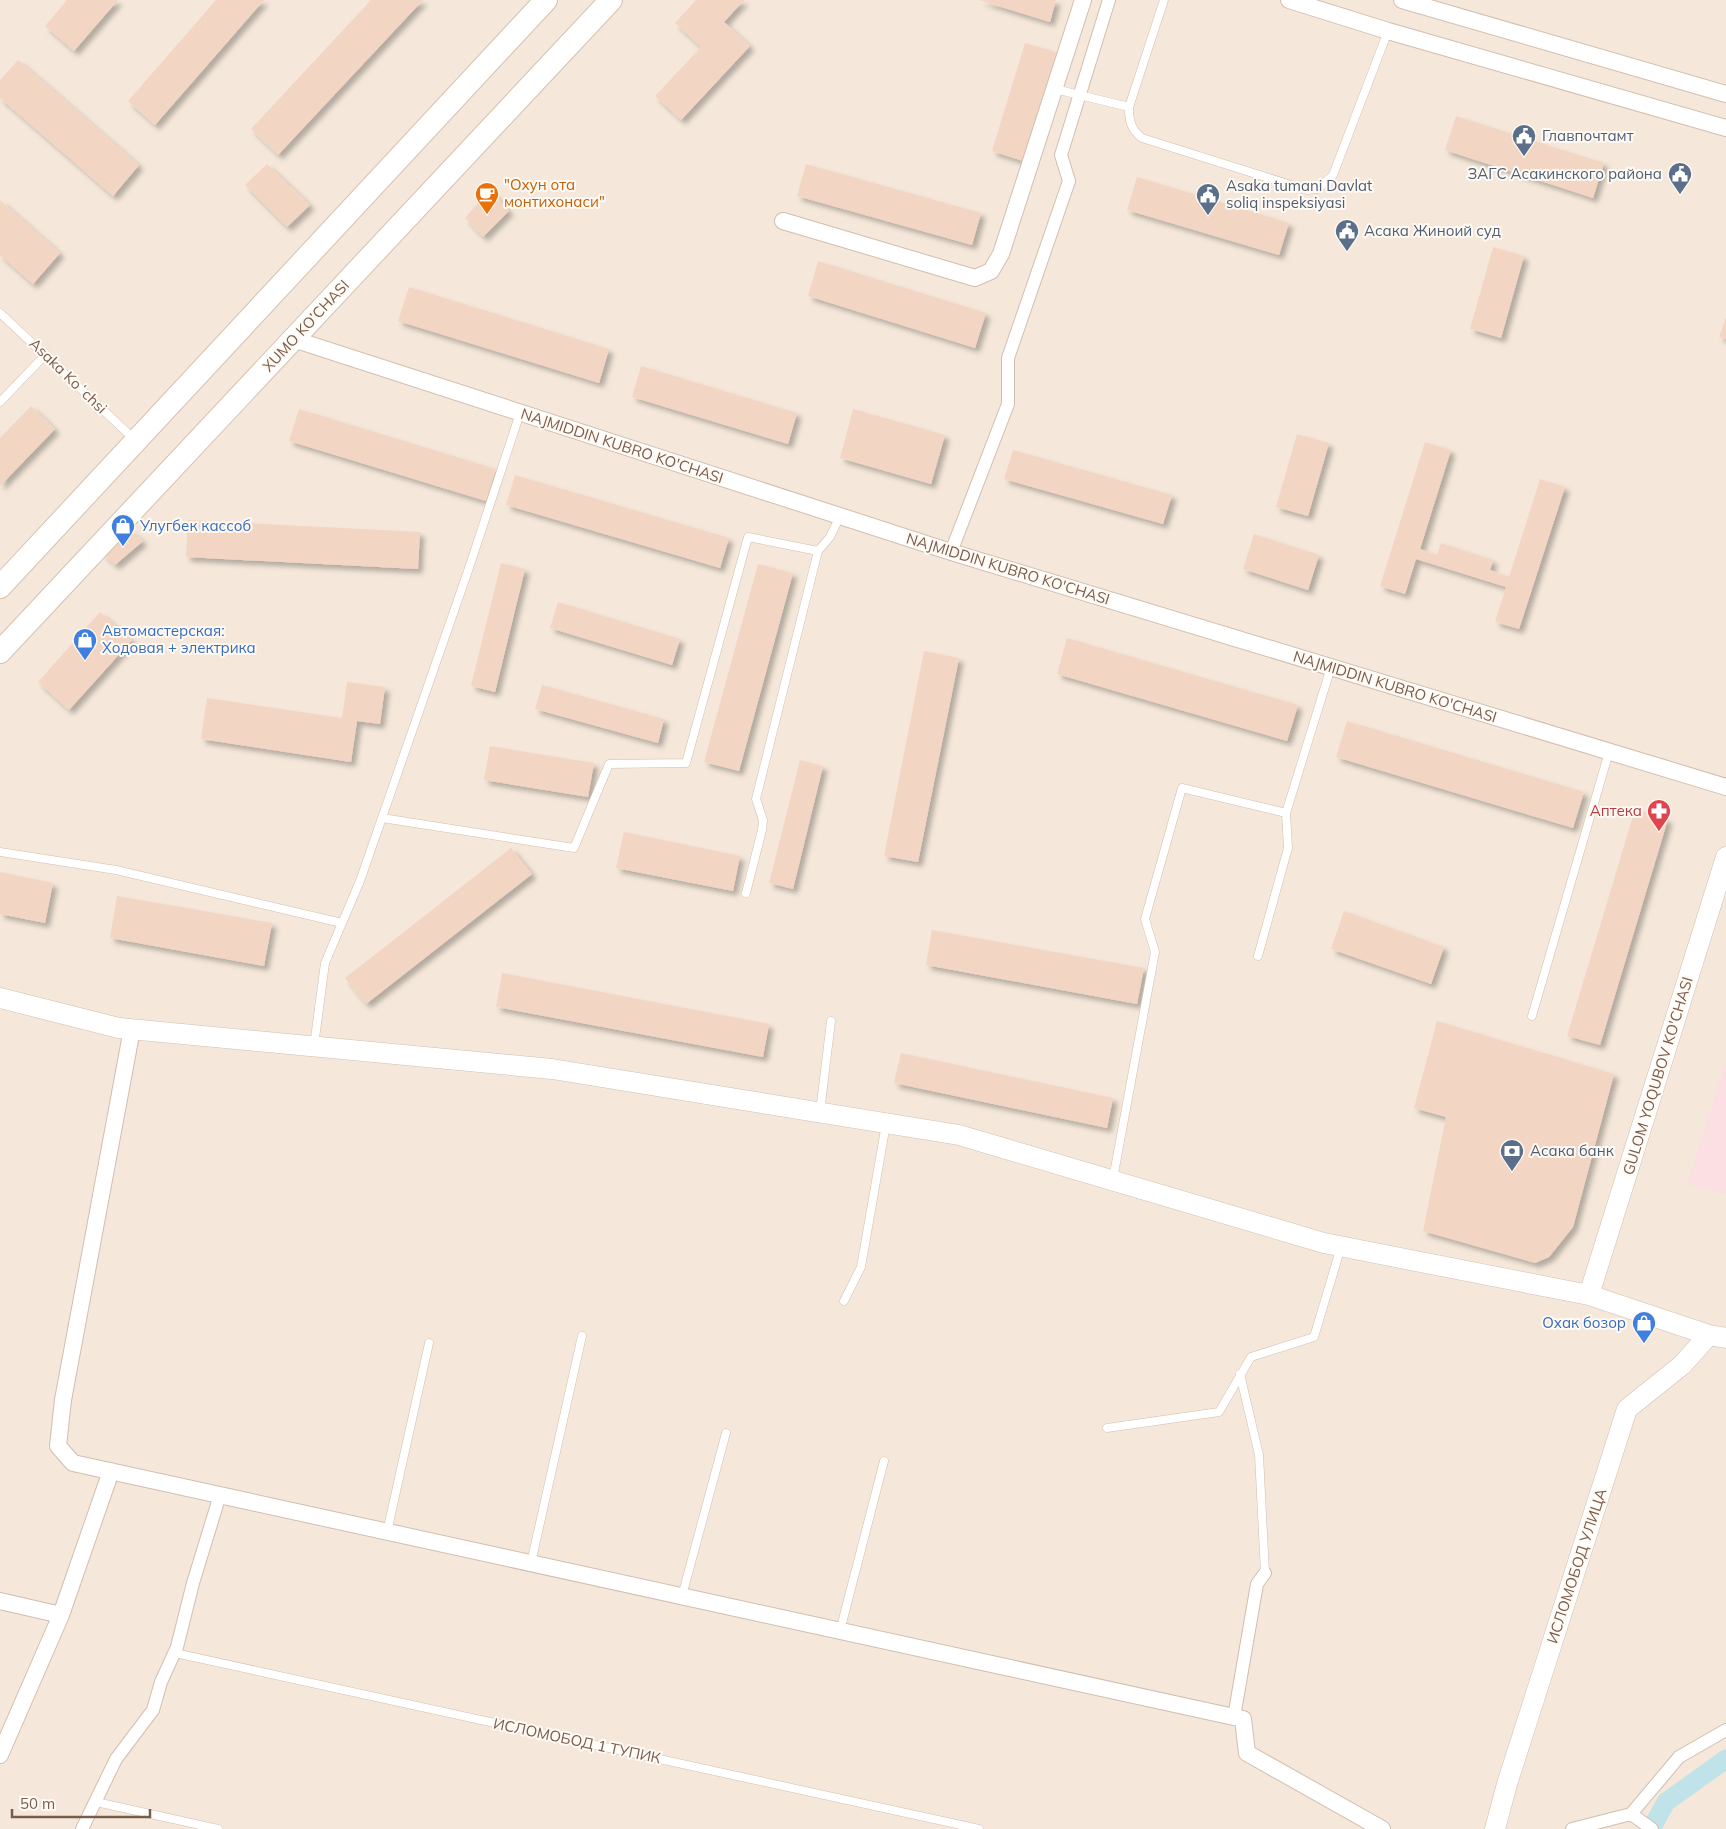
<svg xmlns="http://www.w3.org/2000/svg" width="1726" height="1829" viewBox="0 0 1726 1829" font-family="Mulish,sans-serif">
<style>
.residential{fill:#f5e8da}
.medical{fill:#fbdfe3}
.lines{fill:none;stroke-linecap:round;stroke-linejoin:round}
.canal{stroke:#bfe3e8;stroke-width:19}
.building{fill:#f3d5c3;filter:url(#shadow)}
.service-casing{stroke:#d1beb0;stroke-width:9}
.pedestrian-casing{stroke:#d1beb0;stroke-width:14}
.minor-casing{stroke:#d1beb0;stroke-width:18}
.tertiary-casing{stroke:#d1beb0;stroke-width:21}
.secondary-casing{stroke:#d6c0b0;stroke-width:24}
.service{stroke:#fff;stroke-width:8}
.pedestrian{stroke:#fff;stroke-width:12}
.minor{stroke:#fff;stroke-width:16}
.tertiary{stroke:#fff;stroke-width:20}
.secondary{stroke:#fff;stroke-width:22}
.labels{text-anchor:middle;stroke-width:4;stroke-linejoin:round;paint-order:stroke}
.service-label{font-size:15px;fill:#4e5e75;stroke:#fffaf3;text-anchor:start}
.food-label{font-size:15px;fill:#c56008;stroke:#fffaf3;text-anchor:start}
.street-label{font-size:15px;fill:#7a5c4d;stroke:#fffaf3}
.shop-label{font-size:15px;fill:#366cbe;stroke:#fffaf3;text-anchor:start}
.health-label{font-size:15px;fill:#be3a42;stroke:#fffaf3;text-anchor:end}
</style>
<defs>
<filter id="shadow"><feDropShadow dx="4.5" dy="4.5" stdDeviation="2.5" flood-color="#0004"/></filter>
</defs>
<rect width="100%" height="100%" fill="#fdf6ec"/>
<!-- residential -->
<path class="residential" d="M0 0H1726V1829H0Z"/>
<!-- medical -->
<path class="medical" d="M1726 1062V1194L1687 1184Z"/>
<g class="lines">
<!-- canal -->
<path class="canal" d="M1651 1829 1666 1802 1726 1759"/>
</g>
<!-- building -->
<path class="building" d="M67 0H118L74 51 45 26Z
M216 0H264L155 125 128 101Z
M371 0H423L278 155 251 129Z
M696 0H744L724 22 750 46 681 120 655 96 701 47 675 23Z
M979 0H1056L1050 22Z
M1025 43 1059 53 1026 162 992 151Z
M18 60 139 165 113 196 0 98V80Z
M1456 116 1604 163 1593 198 1445 150Z
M267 164 310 205 287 227 245 185Z
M806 164 981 213 972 245 797 196Z
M1137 177 1289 223 1279 255 1127 210Z
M490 189 509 211 483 237 465 218Z
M0 200 60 253 33 284 0 255Z
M1493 247 1524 256 1501 338 1470 329Z
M818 261 986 313 975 348 808 296Z
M409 287 609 349 599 383 398 321Z
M1726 317V339L1719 337Z
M641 366 797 413 788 444 632 397Z
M31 406 55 429 0 486V438Z
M299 409 496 469 486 501 289 441Z
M853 409 945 435 931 484 840 458Z
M1297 434 1329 443 1308 516 1276 507Z
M1425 442 1451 450 1420 549 1437 555 1441 543 1493 560 1490 570 1509 577 1540 479 1565 487 1519 629 1495 622 1506 587 1416 559 1405 594 1380 586Z
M1013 450 1172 495 1163 524 1004 479Z
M515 475 729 538 720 568 506 505Z
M188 520 420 532 418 569 186 557Z
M130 530 143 541 115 565 102 553Z
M1254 534 1319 555 1308 590 1243 569Z
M501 563 525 569 495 692 471 686Z
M758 564 793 573 739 771 704 762Z
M558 602 680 639 672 665 550 628Z
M100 612 132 640 69 710 38 682Z
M1067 638 1298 705 1287 741 1057 674Z
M924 651 959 658 918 862 884 856Z
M347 682 385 687 380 724 357 721 351 762 201 739 207 698 342 718Z
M542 685 664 719 658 743 535 709Z
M1347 721 1584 792 1573 828 1336 757Z
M490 746 594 763 588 797 484 780Z
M800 760 823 766 793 889 769 883Z
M1635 809 1668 819 1600 1045 1567 1036Z
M624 832 740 856 733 891 616 868Z
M511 848 532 874 366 1004 345 978Z
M0 872 53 883 45 923 0 914Z
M117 896 272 923 264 966 110 938Z
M1344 911 1444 947 1431 984 1331 949Z
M932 930 1144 968 1137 1004 926 965Z
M502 973 769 1024 763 1057 496 1007Z
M1437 1021 1614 1074 1573 1227 1549 1257 1535 1263 1423 1231 1446 1117 1414 1108Z
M901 1053 1113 1098 1107 1128 894 1083Z"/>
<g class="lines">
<!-- service casing -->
<g class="service-casing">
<path id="service" d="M1164 0 1129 107C1129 122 1131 129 1142 138L1307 190 1318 189 1333 175 1388 31
M1055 89 1129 107
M0 313 134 439
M0 402 46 354
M382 818 574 848 609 764 686 763 748 537 818 551 830 537 840 516
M0 852 116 870 342 923
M746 893 762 830 763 820 756 799 818 551
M1258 956 1288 848 1286 813
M1532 1016 1609 752
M314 1046 325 963 360 881 469 568 520 413
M820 1112 831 1021
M1113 1179 1155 952 1145 919 1182 788 1286 813 1331 667
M844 1301 861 1267 886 1124
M1240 1374 1259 1455 1265 1573
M1107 1428 1219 1412 1251 1357 1314 1337 1341 1247
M387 1532 429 1343
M531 1563 582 1336
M682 1596 726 1433
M840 1631 884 1461
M175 1653 979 1829
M96 1802 218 1829"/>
</g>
<!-- pedestrian casing -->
<g class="pedestrian-casing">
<path id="pedestrian" d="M951 552 1008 404V358L1069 181 1061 155 1109 0
M1234 1717 1257 1584 1265 1573
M1631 1814 1652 1829
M82 1829 116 1759 153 1710 161 1682 177 1647 193 1583 220 1495
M1572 1829 1631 1814 1679 1757 1726 1730"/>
</g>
<!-- minor casing -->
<g class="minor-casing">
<path id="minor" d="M1289 0 1388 31 1726 128
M1402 0 1726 94
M783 221 975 278 991 271 1001 254 1083 0
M293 339 951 552 1726 787
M132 1029 63 1400 58 1446 73 1463 1243 1719 1247 1753 1382 1829
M0 1601 61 1615
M0 1755 61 1615 111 1471"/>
</g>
<!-- tertiary casing -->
<g class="tertiary-casing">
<path id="tertiary" d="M0 998 119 1028 552 1069 959 1135 1324 1243 1589 1295 1709 1335 1726 1338
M1589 1295 1726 857
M1495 1829 1507 1784 1627 1409 1682 1365 1709 1335"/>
</g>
<!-- secondary casing -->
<g class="secondary-casing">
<path id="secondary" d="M0 587 546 0
M0 652 611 0"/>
</g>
<!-- service -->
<use href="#service" class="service"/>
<!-- pedestrian -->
<use href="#pedestrian" class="pedestrian"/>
<!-- minor -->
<use href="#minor" class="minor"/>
<!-- tertiary -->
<use href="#tertiary" class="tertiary"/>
<!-- secondary -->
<use href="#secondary" class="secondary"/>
</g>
<!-- icons -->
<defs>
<g id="civic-pin" transform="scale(1.25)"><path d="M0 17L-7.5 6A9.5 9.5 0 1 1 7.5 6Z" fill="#5c6f8a" stroke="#fffaf3"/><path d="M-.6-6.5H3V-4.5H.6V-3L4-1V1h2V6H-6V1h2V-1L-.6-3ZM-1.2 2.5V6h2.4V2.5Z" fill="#fff"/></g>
<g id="cafe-pin" transform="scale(1.25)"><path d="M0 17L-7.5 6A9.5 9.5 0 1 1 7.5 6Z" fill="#e8710a" stroke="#fffaf3"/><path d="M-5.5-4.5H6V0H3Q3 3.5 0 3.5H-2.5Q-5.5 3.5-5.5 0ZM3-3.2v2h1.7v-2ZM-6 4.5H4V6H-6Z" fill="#fff"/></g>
<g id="shop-pin" transform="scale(1.25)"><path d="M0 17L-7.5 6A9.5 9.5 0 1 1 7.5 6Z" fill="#3f7fe0" stroke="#fffaf3"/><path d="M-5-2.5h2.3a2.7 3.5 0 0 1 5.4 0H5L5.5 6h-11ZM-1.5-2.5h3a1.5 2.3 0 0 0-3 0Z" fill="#fff"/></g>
<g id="pharmacy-pin" transform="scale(1.25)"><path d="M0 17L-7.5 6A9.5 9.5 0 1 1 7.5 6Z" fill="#e0444e" stroke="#fffaf3"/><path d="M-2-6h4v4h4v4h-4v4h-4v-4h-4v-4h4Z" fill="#fff"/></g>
<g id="bank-pin" transform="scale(1.25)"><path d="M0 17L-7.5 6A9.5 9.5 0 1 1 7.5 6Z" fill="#5c6f8a" stroke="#fffaf3"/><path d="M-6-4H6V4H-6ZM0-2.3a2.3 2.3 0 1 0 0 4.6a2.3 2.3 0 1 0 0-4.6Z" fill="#fff"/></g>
</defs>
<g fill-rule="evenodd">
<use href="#civic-pin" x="1524" y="136"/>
<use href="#civic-pin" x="1680" y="174"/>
<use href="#cafe-pin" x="487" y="194"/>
<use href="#civic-pin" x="1208" y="195"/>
<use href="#civic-pin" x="1347" y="231"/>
<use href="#shop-pin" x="123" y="526"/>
<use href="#shop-pin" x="85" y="640"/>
<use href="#pharmacy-pin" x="1659" y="811"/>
<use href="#bank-pin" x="1512" y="1151"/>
<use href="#shop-pin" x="1644" y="1323"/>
</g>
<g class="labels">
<!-- service labels -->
<g class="service-label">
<text x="1542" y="141">Главпочтамт</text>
<text x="1662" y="179" text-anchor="end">ЗАГС Асакинского района</text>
<text x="1226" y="191">Asaka tumani Davlat<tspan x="1226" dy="17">soliq inspeksiyasi</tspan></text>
<text x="1364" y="236">Асака Жиноий суд</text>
<text x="1530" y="1156">Асака банк</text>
</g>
<!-- food labels -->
<g class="food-label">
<text x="504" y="190">"Охун ота<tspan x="504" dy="17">монтихонаси"</tspan></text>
</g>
<!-- street labels -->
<g class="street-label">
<text transform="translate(306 326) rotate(-47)" y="5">XUMO KO’CHASI</text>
<text transform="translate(68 376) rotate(44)" y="5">Asaka Koʻchsi</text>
<text transform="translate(622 446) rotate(18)" y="5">NAJMIDDIN KUBRO KO'CHASI</text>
<text transform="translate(1008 569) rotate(17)" y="5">NAJMIDDIN KUBRO KO'CHASI</text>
<text transform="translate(1395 687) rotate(17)" y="5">NAJMIDDIN KUBRO KO'CHASI</text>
<text transform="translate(1658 1076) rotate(-73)" y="5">GULOM YOQUBOV KO'CHASI</text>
<text transform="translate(1577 1566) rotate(-72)" y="5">ИСЛОМОБОД УЛИЦА</text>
<text transform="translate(577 1741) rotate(12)" y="5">ИСЛОМОБОД 1 ТУПИК</text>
</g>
<!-- shop labels -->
<g class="shop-label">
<text x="140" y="531">Улугбек кассоб</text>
<text x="102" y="636">Автомастерская:<tspan x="102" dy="17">Ходовая + электрика</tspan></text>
<text x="1626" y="1328" text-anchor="end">Охак бозор</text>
</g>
<!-- health labels -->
<g class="health-label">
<text x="1642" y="816">Аптека</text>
</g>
</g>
<!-- scale -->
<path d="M12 1809v8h138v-8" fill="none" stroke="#7a5c4d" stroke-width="2.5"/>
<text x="20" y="1809" font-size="15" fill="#7a5c4d" stroke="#fffaf3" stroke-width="4" paint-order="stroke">50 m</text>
</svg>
